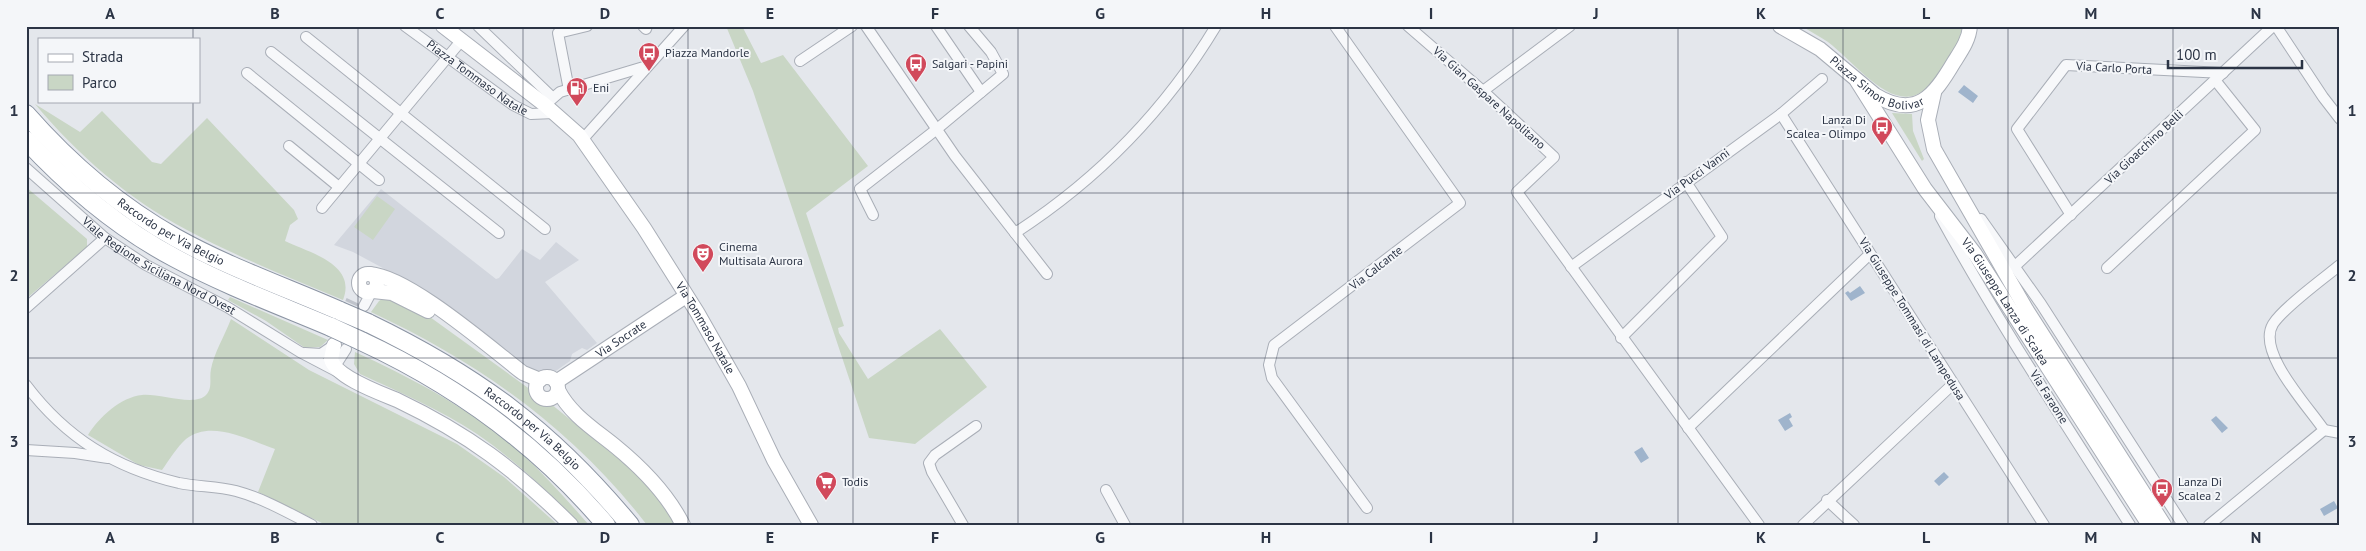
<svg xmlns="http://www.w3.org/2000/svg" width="2366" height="551" viewBox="0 0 2366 551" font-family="'PT Sans',sans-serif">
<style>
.built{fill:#d2d6de}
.green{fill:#c9d6c5}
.water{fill:#9fb4cc}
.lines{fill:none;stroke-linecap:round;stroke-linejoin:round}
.secondary-tunnel{stroke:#bfc3cb;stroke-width:14;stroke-dasharray:14 7;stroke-linecap:butt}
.street-casing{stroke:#a9aeb7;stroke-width:12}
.secondary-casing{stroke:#a9aeb7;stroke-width:16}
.highway-casing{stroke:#8b94a3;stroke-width:20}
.street{stroke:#f7f8fa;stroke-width:10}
.secondary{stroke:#fff;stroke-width:14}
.highway{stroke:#fff;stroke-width:18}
.highway-bridge-casing{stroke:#8b94a3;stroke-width:20;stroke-linecap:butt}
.highway-bridge{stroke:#fff;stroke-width:18}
.grid{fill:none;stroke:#2b3445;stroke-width:1;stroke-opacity:0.55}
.labels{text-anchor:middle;stroke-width:4;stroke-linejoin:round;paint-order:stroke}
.poi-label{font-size:12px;fill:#2b3445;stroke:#f4f6f9;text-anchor:start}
.street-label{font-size:12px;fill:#2b3445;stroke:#f4f6f9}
.neatline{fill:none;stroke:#2b3445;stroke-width:2}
.grid-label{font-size:16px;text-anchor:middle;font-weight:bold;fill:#2b3445}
</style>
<rect width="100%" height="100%" fill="#e4e7ec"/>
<!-- built -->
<path class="built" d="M381 189 496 279 499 278 522 249 540 260 556 242 579 260 545 282 597 343 587 350 582 348 572 354 570 361 553 373H532L405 280 353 252 334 245Z"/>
<!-- green -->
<path class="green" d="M726 26H742L761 63 783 55 868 166 806 213 844 326 838 328 839 333 868 379 940 329 987 387 915 444 869 438 753 91Z
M1801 26H1962V27C1960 44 1948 58 1940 72 1904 132 1861 67 1828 42 1819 36 1810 31 1801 26Z
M35 104 80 132 102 111 152 162 161 164 207 118 294 210 298 219 290 225 285 241C310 253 357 264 343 300 291 278 237 257 187 230 128 199 78 155 35 104Z
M1892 113 1912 114 1913 131 1924 159 1922 161Z
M26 187 87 239V247L26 299Z
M377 196 395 209 373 240 354 227Z
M230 297 328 340 320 347 305 348 266 321 228 300Z
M385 297 423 312 531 390 540 399 551 404 631 469 650 488 676 525H647C573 429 480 363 371 312L379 301Z
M231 319 309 370 457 444 504 477 558 525H326L258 492 275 449C249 440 211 419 186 439 177 447 169 460 162 470L139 465 88 435C99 417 121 397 142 395 158 393 195 407 206 395 213 388 209 378 211 369 214 353 225 335 231 319Z
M355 352C414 379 472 410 521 453 545 475 567 500 589 525H581C548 492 515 460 477 434 441 410 399 392 360 374L354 364Z"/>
<!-- water -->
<path class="water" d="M1964 85 1978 96 1973 103 1958 92Z
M1860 286 1865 293 1851 301 1845 293 1848 291 1850 293Z
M1790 413 1792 417 1789 419 1793 426 1785 431 1778 420Z
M2216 416 2228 428 2222 433 2211 420Z
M1642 447 1649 458 1641 463 1634 452Z
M1944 472 1949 477 1939 486 1934 481Z
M2334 501 2338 508 2324 516 2320 509Z"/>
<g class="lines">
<!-- secondary-tunnel -->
<path class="secondary-tunnel" d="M343 323 353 301"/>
<!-- street casing -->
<g class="street-casing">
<g id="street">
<path id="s1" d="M405 26 513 105 531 114 554 113"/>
<path d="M478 26 552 97"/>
<path d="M643 26 646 29 647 26"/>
<path d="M866 26 955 156 1047 274"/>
<path d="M936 26 981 92"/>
<path d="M1335 26 1460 203 1274 345 1269 365 1272 378 1367 508"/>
<path d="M1408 26 1483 91 1554 157 1517 192 1759 525"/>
<path d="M2276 26 2323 97 2340 119"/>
<path d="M306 37 545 229"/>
<path d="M271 52 499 233"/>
<path d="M800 61 852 26"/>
<path d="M247 73 379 180"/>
<path d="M569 90 558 33 587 26"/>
<path d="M1483 91 1570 26"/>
<path d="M545 105 560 92 647 66"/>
<path d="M1781 114 2044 525"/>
<path d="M582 140 684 26"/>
<path d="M289 146 339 187"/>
<path id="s2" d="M26 168 105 238 146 265 227 307 300 352 340 373"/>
<path d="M322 208 461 41"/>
<path d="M873 215 860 189 937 129 1003 74 991 52 969 26"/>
<path d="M2071 215 2017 129 2066 65 2223 73"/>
<path d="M1940 216C1998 322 2065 423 2130 525"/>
<path d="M1981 219 2041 304 2183 525"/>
<path d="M1015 233C1097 180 1166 109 1216 26"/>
<path d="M1571 267 1781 114 1822 79"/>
<path d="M2014 267 2273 26"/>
<path d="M2107 268 2255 130 2215 80"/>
<path d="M364 306 372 291"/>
<path d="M26 308 105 238"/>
<path d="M1621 338 1722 237 1686 182"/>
<path d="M305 353 321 354 334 345"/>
<path d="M327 365 337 363 346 349"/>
<path d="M26 385C66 438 115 468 179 483 198 487 217 486 236 491 262 498 287 512 312 525"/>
<path d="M1688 428 1870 254"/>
<path d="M2324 430 2340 433"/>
<path d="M26 450 75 453 108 458"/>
<path d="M1106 490 1125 525"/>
<path d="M1827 500 1854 525"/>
<path d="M963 525 932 472 929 463 935 455 976 426"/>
<path d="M1803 525 1953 384"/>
<path d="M2209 525 2324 430C2308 406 2256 352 2273 324 2283 308 2324 278 2340 265"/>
</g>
</g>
<!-- secondary casing -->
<g class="secondary-casing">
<g id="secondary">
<path id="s3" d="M443 26 545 105 579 135 644 228 697 312 739 386 774 460 811 525"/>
<path id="s4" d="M1780 26 1820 49 1875 95C1916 120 1934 96 1954 62 1961 51 1969 40 1970 26"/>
<path id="s5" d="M1857 81 1925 189 1975 254 2149 525"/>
<path d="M1934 93 1928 120 1934 149 2026 309 2164 525"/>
<circle cx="368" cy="283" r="9"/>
<path d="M370 274C409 277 489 347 523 373L540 380"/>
<path d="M373 291 392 293 428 311"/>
<path d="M334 345 331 359C335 377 380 393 397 400 468 434 515 469 571 525"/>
<circle cx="547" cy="388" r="11"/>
<path id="s6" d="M556 382 686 296"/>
<path d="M558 390C570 414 594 429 615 446 642 468 667 493 683 525"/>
</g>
</g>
<!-- highway casing -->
<g class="highway-casing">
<g id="highway">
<path id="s7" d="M26 114C69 163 119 206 176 238 228 267 285 287 340 311"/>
<path d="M26 140C70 187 118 228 175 258 225 285 279 305 331 327"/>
<path id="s8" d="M368 323C478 376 552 431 630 525"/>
<path d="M361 341C456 385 538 444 606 525"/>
</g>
</g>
<!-- street -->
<use href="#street" class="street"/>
<!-- secondary -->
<use href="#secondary" class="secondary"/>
<!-- highway -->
<use href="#highway" class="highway"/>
<!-- highway-bridge casing -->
<g class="highway-bridge-casing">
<path id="highway-bridge" d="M340 311 368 323
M331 327 361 341"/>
</g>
<!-- highway-bridge -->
<use href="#highway-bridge" class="highway-bridge"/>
</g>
<!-- grid -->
<path class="grid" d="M193 26V39M358 26V525M523 26V525M688 26V525M853 26V525M1018 26V525M1183 26V525M1348 26V525M1513 26V525M1678 26V525M1843 26V525M2008 26V525M2173 26V525M193 101V525M26 193H2340M26 358H2340"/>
<!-- icons -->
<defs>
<g id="bus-pin" transform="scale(1.125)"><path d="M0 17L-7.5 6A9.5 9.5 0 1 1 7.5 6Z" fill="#d1495b" stroke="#f4f6f9"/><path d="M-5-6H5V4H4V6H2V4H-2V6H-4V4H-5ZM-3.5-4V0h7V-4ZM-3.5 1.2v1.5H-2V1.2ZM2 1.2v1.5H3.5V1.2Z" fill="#fff"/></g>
<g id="fuel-pin" transform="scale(1.125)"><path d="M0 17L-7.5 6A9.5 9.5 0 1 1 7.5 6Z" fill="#d1495b" stroke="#f4f6f9"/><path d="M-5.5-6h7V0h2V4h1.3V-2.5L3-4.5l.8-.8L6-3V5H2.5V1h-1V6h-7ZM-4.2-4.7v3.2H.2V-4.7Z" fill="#fff"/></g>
<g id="theatre-pin" transform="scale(1.125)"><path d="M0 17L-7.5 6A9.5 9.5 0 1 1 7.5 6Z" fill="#d1495b" stroke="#f4f6f9"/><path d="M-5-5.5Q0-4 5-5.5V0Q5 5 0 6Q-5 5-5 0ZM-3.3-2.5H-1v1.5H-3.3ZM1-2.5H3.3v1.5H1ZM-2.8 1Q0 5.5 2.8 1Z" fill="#fff"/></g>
<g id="supermarket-pin" transform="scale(1.125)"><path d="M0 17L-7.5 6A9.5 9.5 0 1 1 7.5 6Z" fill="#d1495b" stroke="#f4f6f9"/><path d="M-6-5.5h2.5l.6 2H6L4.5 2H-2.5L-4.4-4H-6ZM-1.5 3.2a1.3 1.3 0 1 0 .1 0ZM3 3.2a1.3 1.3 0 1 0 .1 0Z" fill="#fff"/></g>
</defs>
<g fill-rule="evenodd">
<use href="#bus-pin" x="649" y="53"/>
<use href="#bus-pin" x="916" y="64"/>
<use href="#fuel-pin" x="577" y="88"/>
<use href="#bus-pin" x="1882" y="127"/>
<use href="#theatre-pin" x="703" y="254"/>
<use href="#supermarket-pin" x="826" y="482"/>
<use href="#bus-pin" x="2162" y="489"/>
</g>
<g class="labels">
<!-- poi labels -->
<g class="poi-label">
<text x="665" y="57">Piazza Mandorle</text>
<text x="932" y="68">Salgari - Papini</text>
<text x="593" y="92">Eni</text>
<text x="1866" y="124" text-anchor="end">Lanza Di<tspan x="1866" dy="14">Scalea - Olimpo</tspan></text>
<text x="719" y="251">Cinema<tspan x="719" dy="14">Multisala Aurora</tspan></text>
<text x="842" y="486">Todis</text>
<text x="2178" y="486">Lanza Di<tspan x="2178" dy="14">Scalea 2</tspan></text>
</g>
<!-- street labels -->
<g class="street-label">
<text transform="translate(2114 68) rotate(3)" y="4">Via Carlo Porta</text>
<text dy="4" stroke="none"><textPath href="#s1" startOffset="89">Piazza Tommaso Natale</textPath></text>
<text dy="4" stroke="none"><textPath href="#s4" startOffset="115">Piazza Simon Bolivar</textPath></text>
<text transform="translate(1489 98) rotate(42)" y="4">Via Gian Gaspare Napolitano</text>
<text transform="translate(2144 147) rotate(-43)" y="4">Via Gioacchino Belli</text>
<text transform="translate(1697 174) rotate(-36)" y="4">Via Pucci Vanni</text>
<text dy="4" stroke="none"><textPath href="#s7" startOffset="188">Raccordo per Via Belgio</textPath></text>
<text dy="4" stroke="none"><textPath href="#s2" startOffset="166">Viale Regione Siciliana Nord Ovest</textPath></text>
<text transform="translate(1376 268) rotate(-38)" y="4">Via Calcante</text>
<text dy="4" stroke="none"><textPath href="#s5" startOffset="266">Via Giuseppe Lanza di Scalea</textPath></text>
<text transform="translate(1912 319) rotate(58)" y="4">Via Giuseppe Tommasi di Lampedusa</text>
<text dy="4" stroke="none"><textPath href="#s3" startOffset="405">Via Tommaso Natale</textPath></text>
<text dy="4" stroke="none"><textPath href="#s6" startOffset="78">Via Socrate</textPath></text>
<text transform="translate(2049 397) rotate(58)" y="4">Via Faraone</text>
<text dy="4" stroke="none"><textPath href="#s8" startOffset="196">Raccordo per Via Belgio</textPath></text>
</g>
</g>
<!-- border -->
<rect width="2366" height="551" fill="none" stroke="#f4f6f9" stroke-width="55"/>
<!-- legend -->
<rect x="38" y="38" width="162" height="65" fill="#f4f6f9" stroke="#a4a8b1"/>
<rect x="48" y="54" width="25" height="8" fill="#ffffff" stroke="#a4a8b1"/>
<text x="82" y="62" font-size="15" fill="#2b3445">Strada</text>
<rect x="48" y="75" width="25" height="15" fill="#c9d6c5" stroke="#a4a8b1"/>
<text x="82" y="88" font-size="15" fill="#2b3445">Parco</text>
<!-- scale -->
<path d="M2168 60v8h134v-8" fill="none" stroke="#2b3445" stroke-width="2.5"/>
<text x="2176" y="60" font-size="15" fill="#2b3445" stroke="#f4f6f9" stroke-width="4" paint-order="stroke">100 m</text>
<rect x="28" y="28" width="2310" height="496" class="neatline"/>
<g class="grid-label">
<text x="110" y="19">A</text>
<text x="275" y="19">B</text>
<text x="440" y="19">C</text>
<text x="605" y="19">D</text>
<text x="770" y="19">E</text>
<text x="935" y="19">F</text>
<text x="1100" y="19">G</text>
<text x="1266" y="19">H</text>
<text x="1431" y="19">I</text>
<text x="1596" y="19">J</text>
<text x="1761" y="19">K</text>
<text x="1926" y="19">L</text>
<text x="2091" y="19">M</text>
<text x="2256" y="19">N</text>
<text x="14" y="116">1</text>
<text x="2352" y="116">1</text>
<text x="14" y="281">2</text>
<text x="2352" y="281">2</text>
<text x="14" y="447">3</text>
<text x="2352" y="447">3</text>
<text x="110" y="543">A</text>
<text x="275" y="543">B</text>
<text x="440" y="543">C</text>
<text x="605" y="543">D</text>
<text x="770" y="543">E</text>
<text x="935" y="543">F</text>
<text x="1100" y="543">G</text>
<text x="1266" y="543">H</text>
<text x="1431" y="543">I</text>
<text x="1596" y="543">J</text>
<text x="1761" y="543">K</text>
<text x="1926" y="543">L</text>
<text x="2091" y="543">M</text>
<text x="2256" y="543">N</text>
</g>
</svg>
